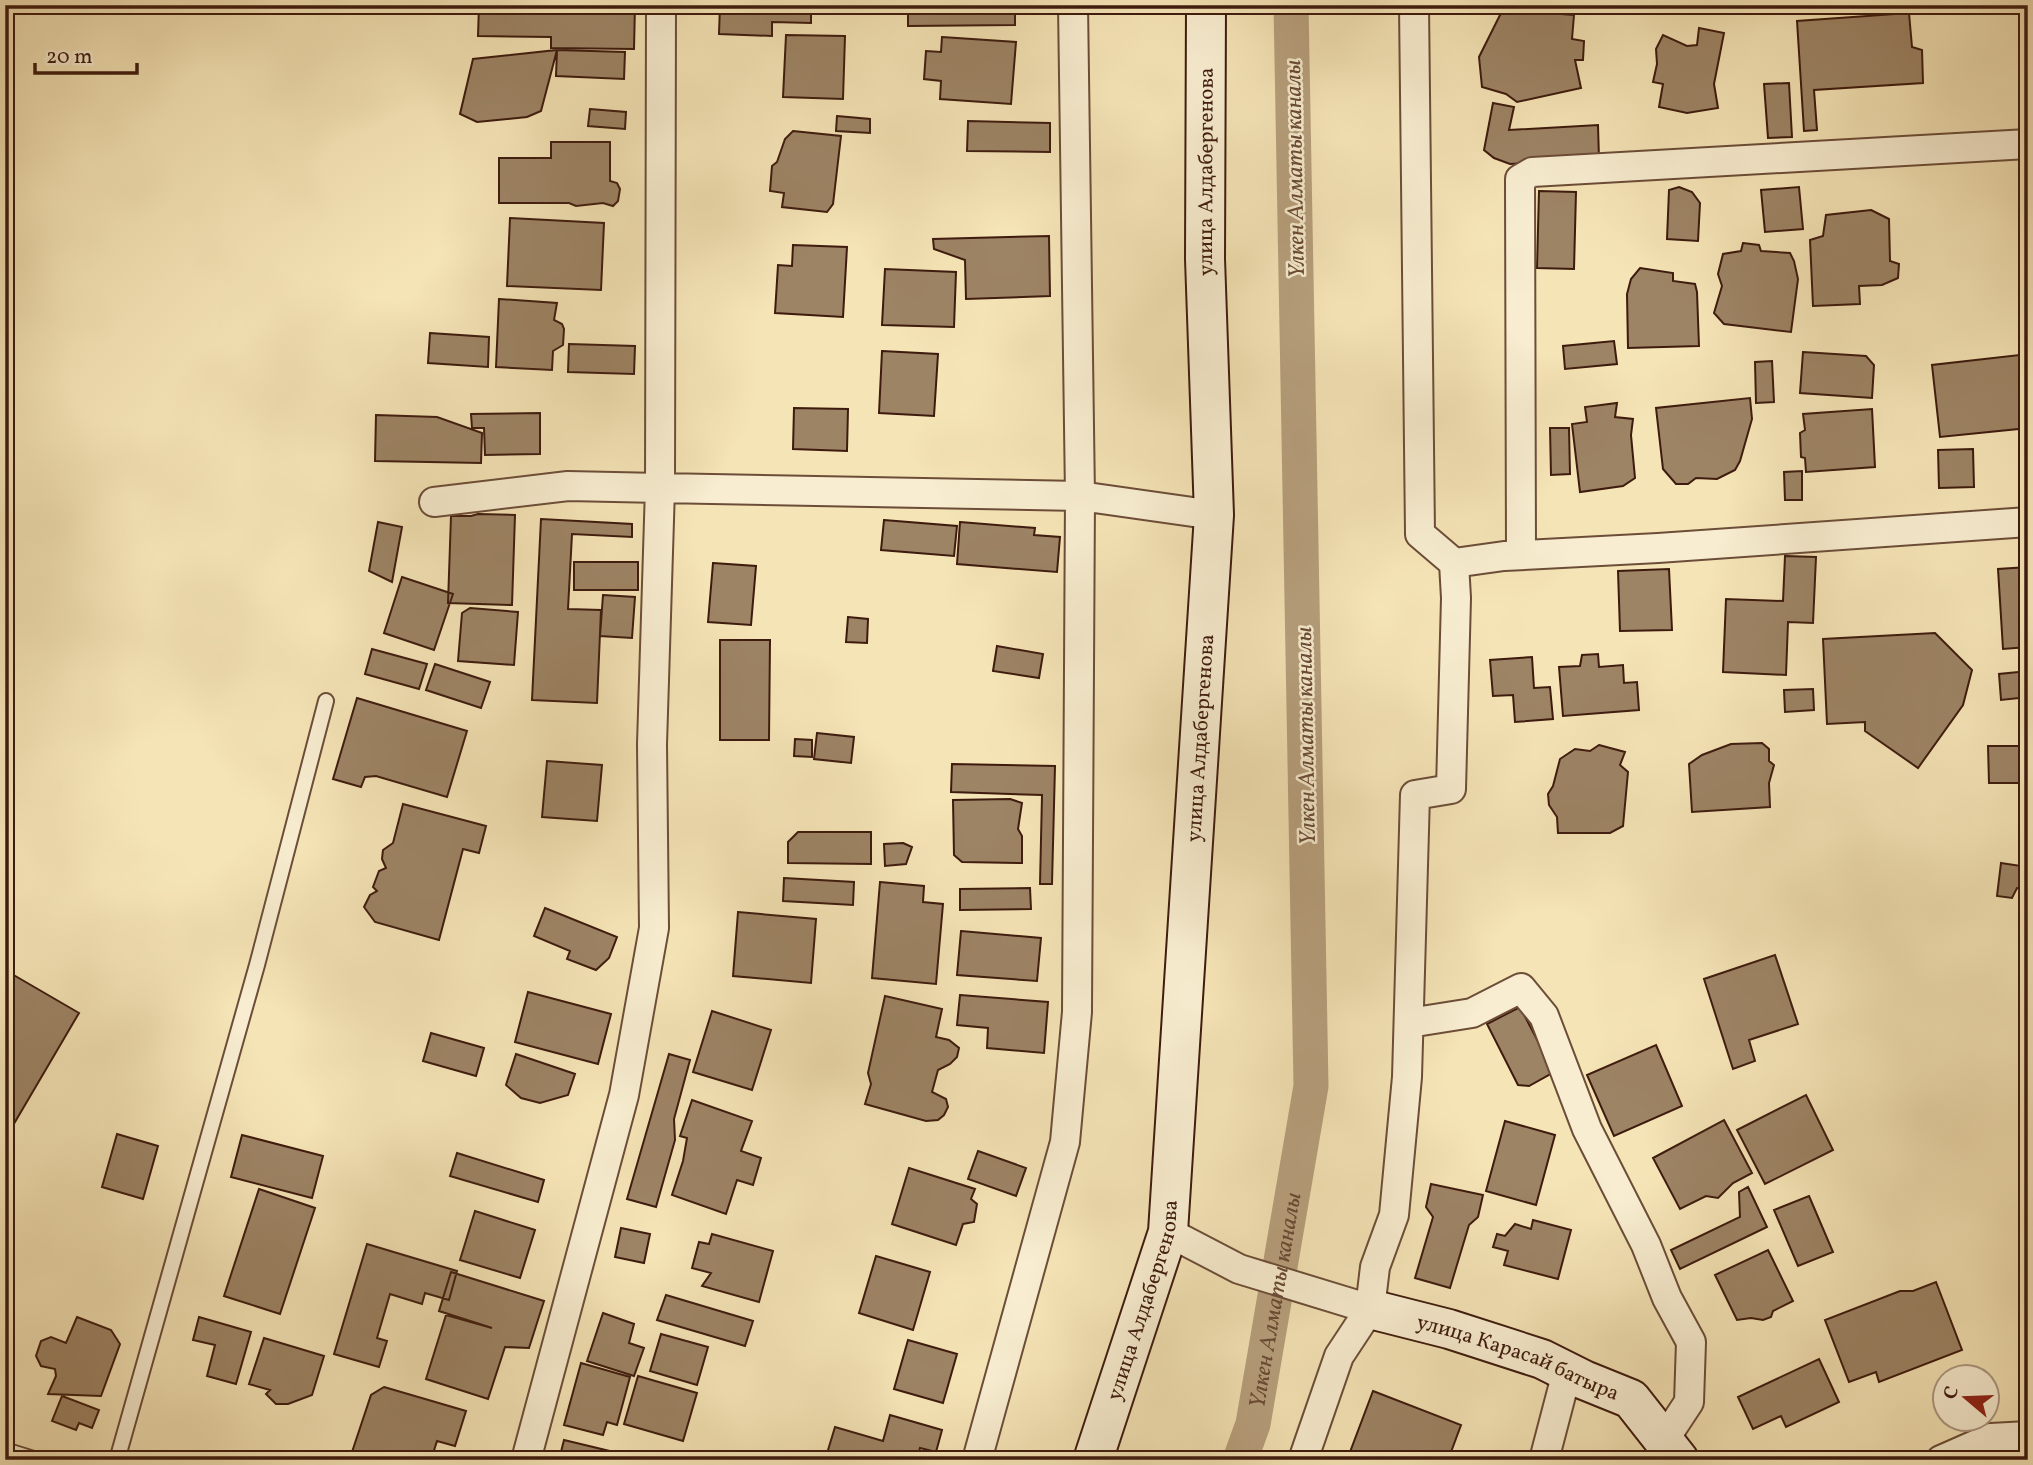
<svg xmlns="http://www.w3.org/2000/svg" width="2033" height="1465" viewBox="0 0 2033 1465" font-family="Vollkorn,serif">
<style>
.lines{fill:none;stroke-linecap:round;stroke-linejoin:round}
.canal{stroke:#b7a07d;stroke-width:35}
.building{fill:#9d8465;stroke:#3e1b0e;stroke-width:2}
.lane-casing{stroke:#6c4d38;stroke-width:18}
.street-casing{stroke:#6c4d38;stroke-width:32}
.secondary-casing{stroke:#3e1b0e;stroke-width:42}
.lane{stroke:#f8edd0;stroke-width:14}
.street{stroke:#f8edd0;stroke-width:28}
.secondary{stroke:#f8edd0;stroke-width:38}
.labels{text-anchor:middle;stroke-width:5;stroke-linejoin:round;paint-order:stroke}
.street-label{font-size:21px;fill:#3e1b0e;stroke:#f8edd0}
.water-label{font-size:23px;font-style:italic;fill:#684a35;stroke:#f8edd0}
</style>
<rect width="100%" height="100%" fill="#f5e4b6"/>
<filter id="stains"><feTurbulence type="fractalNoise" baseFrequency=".00286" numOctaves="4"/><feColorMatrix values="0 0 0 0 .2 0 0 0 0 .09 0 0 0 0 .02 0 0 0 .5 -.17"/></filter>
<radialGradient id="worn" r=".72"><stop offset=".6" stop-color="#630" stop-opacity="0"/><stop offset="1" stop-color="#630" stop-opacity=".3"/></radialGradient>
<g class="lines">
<!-- canal -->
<path class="canal" id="s1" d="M1240 1460 1253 1424 1311 1086 1291 5"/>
</g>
<!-- building -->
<path class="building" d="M479 5H635L634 49 551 48V37L478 36Z
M720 5H811V23L772 22V36L719 34Z
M908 5H1015V25L908 26Z
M1509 10 1574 15 1572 39 1584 41 1583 60H1575L1581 88 1517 102 1506 94 1482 87 1479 57 1500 15Z
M1909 13 1912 47 1922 50 1923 83 1814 90 1817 130 1804 131 1797 21Z
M1699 28 1724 33 1714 84 1718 108 1687 113 1659 107 1663 84 1653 82 1657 64 1656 49 1663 35 1687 46 1697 45Z
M786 35 845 36 843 99 783 97Z
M942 37 1016 42 1011 104 940 99 941 81 924 79 926 51 941 52Z
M557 50 541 111 527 117 477 122 460 114 473 59Z
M557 50 625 52 624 79 556 76Z
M1789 83 1792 137 1768 138 1764 84Z
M1493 103 1514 107 1509 130 1598 125 1599 159 1510 164 1494 158 1484 150Z
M590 109 626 112 625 129 588 126Z
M837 116 870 119V133L836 131Z
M968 121 1050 123V152L967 151Z
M793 131 841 136 833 204 827 212 782 207 784 193 770 191 772 166 777 162 785 139Z
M551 142H610V181L617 183 620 189 618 201 613 206 603 203 576 206 569 203H499V158H551Z
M1679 187 1692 192 1700 203 1698 241 1667 239 1669 190Z
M1799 187 1803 229 1765 232 1761 190Z
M1539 191 1576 192 1574 269 1537 268Z
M1871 210 1889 219 1890 261 1899 264 1898 278 1882 285 1859 286 1860 304 1813 306 1810 240 1823 236 1826 215Z
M510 218 604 223 601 290 507 286Z
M1049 236 1050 296 966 299 965 260 934 249 933 239Z
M1743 243 1759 245 1761 251 1790 253 1794 261 1798 279 1791 332 1724 324 1714 313 1722 286 1718 274 1723 254 1741 251Z
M793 245 847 247 843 317 775 313 778 265 792 266Z
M1640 268 1673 273V281L1695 284 1697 292 1699 346 1628 348 1627 294 1631 279Z
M885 269 956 272 954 327 882 325Z
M499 299 557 303 554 320 562 324 564 329 563 345 553 351 552 370 496 367Z
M430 333 489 337 488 367 428 363Z
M1614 341 1617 364 1565 369 1563 346Z
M569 344 635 346 634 374 568 372Z
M882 351 938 354 934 416 879 413Z
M1803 352 1866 356 1874 365 1872 398 1800 393Z
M2028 354V428L1940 437 1932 365Z
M1772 361 1774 402 1756 403 1755 362Z
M1750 398 1752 419 1740 461 1735 470 1717 479 1696 478 1688 484H1676L1663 469 1656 408Z
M1617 403 1615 417 1633 419 1631 435 1635 478 1623 486 1580 492 1572 424 1587 422 1585 407Z
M794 408 848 409 847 451 793 449Z
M1872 409 1875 467 1806 472 1805 458 1801 457 1800 433 1805 430 1803 414Z
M540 413V454L485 455 484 428H472L471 414Z
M376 415 437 417 482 433 481 463 375 461Z
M1550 428H1569L1570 474 1551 475Z
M1973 449 1974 487 1939 488 1938 450Z
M1802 471V500H1785L1784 472Z
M478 514 515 515 512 605 448 603 451 516H471Z
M541 519 632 524V537L572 534 568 609 601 610 597 703 532 700Z
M884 520 957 526 954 556 881 550Z
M378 522 402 527 392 582 369 571Z
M960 522 1035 528 1034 535 1060 537 1057 572 957 564Z
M1785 556 1816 557 1813 623 1788 622 1786 675 1723 672 1726 599 1783 601Z
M574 562H638V590H574Z
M713 563 756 566 751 625 708 622Z
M2028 567V647L2003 649 1998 569Z
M1669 569 1672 630 1620 631 1618 571Z
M402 577 453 594 434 650 384 633Z
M603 595 635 597 632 638 600 636Z
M470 608 518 612 514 665 458 661 462 613Z
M848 617 868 619 867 643 846 642Z
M1935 633 1972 670 1963 705 1918 768 1865 731V722L1827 724 1823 639Z
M720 640H770L769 740H720Z
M997 646 1043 654 1039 678 993 671Z
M372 649 427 664 419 689 365 674Z
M1598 654 1599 667 1623 665 1624 683 1637 682 1639 710 1563 716 1559 667 1580 666 1582 655Z
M1532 657 1534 688 1550 687 1553 719 1515 722 1513 695 1493 696 1490 660Z
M435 664 490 682 481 708 426 690Z
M2028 671V697L2001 700 1999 674Z
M1813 689 1814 710 1785 712 1784 690Z
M357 698 467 731 447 797 376 776 365 777 361 787 333 779Z
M817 733 854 737 851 763 814 759Z
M795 739 812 740V757L794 756Z
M1762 743 1769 749V761L1774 765 1769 783 1770 807 1692 812 1689 764 1702 755 1731 744Z
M1599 745 1625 752 1620 765 1628 772 1623 826 1610 833H1558L1557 817 1549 805 1548 794 1553 786 1560 759 1575 749 1590 751Z
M1988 746H2019V783H1989Z
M547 761 602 765 597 821 542 817Z
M952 764 1055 766 1052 884H1040L1042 795 951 792Z
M1010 799 1022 803 1018 829 1022 836V863L962 862 954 855 953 800Z
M403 804 486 826 479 853 463 849 439 940 375 922 364 907 370 895 377 891 373 887 379 871 386 868 382 859 383 850 393 843Z
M798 832H871V864L788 863V842Z
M903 843 912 847 906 864 885 866 884 844Z
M2001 863 2028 867V889L2017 888 2012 898 1997 896Z
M784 878 854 882 853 905 783 901Z
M880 882 924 886 923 902 943 904 936 984 872 978Z
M1030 888 1031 909 960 910V889Z
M2028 894V981H2023L2021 895Z
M545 908 617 937 609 958 596 970 567 959 570 951 534 936Z
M738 912 816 919 811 983 733 976Z
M961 931 1041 938 1037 981 957 975Z
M1775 955 1798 1024 1749 1040 1755 1061 1733 1069 1704 979Z
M5 970 79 1013 5 1139Z
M528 992 611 1014 598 1064 515 1042Z
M960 995 1048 1002 1044 1053 987 1048 988 1028 957 1025Z
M885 996 942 1009 936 1037 949 1040 959 1048 957 1057 950 1064 938 1070 932 1092 946 1099 948 1107 944 1115 938 1120 926 1121 865 1104 871 1084 868 1073Z
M1520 1007 1554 1072 1529 1086 1518 1085 1487 1024Z
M712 1011 771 1030 752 1090 693 1072Z
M431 1033 484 1048 476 1076 423 1061Z
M1656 1045 1682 1106 1614 1136 1587 1075Z
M516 1054 575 1074 568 1095 540 1103 521 1098 506 1085Z
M669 1054 690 1060 674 1119 675 1140 656 1207 627 1199Z
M1806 1095 1833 1150 1765 1184 1737 1130Z
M692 1100 752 1121 741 1151 761 1158 753 1185 737 1180 726 1214 672 1195 683 1161 687 1138 680 1136Z
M1724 1120 1752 1173 1733 1183 1718 1198 1706 1196 1680 1209 1653 1158Z
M1505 1121 1555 1135 1536 1205 1486 1191Z
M117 1134 158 1146 143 1199 102 1187Z
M242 1135 323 1156 312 1198 231 1177Z
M978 1151 1026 1168 1016 1196 968 1179Z
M457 1153 544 1180 538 1202 450 1176Z
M909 1168 975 1189 971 1199 977 1204 974 1222 963 1224 956 1245 892 1224Z
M1431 1184 1483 1195 1478 1217 1469 1225 1450 1288 1415 1278 1433 1217 1426 1207Z
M1748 1187 1767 1227 1680 1269 1671 1250 1740 1217 1739 1192Z
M259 1189 315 1208 280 1314 224 1296Z
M1809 1196 1833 1252 1798 1266 1774 1210Z
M475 1211 535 1230 520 1278 460 1260Z
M1533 1220 1571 1230 1558 1279 1504 1265 1508 1251 1493 1247 1497 1234 1505 1236 1515 1224 1531 1229Z
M621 1228 650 1234 644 1263 615 1257Z
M712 1234 773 1251 759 1302 702 1286 711 1273 692 1268 699 1242 709 1244Z
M367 1244 457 1271 449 1300 425 1293 422 1304 390 1294 377 1338 387 1341 379 1367 334 1354Z
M1768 1250 1793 1301 1773 1311 1771 1317 1763 1320 1751 1318 1737 1320 1715 1275Z
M876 1256 930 1272 913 1330 859 1313Z
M451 1272 544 1301 529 1348 505 1347 488 1399 426 1379 446 1315 492 1328 439 1311Z
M1936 1282 1962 1350 1879 1382 1876 1372 1849 1382 1825 1320 1900 1291H1913Z
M666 1295 753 1321 745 1346 657 1320Z
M603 1313 634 1324 629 1343 644 1348 634 1376 587 1361Z
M77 1317 111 1330 120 1344 101 1396 48 1394 56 1376 55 1369 41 1366 36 1356 41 1341 51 1337 66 1343Z
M199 1317 251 1332 236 1384 207 1376 215 1345 193 1340Z
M661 1334 708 1347 697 1385 650 1371Z
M264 1338 324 1356 312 1395 288 1404H276L266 1394 270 1390 249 1384Z
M908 1340 957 1354 943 1403 894 1389Z
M1819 1359 1839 1402 1786 1427 1781 1416 1753 1429 1738 1397Z
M581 1363 630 1377 617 1425 607 1422 603 1435 564 1425Z
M638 1376 697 1393 683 1441 624 1424Z
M384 1387 466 1411 455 1446 437 1441 431 1460H356L350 1458 371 1395Z
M1373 1391 1461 1425 1448 1460H1347Z
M62 1396 99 1410 92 1428 79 1423 76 1430 52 1421Z
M890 1415 942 1430 936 1452 920 1448 917 1460H825L835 1427 883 1441Z
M564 1440 614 1452 612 1460H559Z
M614 1452 644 1460H612Z"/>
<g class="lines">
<!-- lane casing -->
<g class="lane-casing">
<path id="lane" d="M5 1450 37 1460
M117 1460 257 965 326 701"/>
</g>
<!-- street casing -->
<g class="street-casing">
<path id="street" d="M1414 5 1420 534 1454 563
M434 502 568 486 660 488 1080 496 1214 515
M1521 555 1520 179 1532 172 2028 144
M1409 1023 1472 1013 1521 988 1544 1016 1587 1129 1646 1245 1667 1298 1691 1342 1689 1402 1664 1440
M1168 1232 1239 1269 1370 1309
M526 1460 624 1095 654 928 652 744 660 488 661 5
M977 1460 1065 1142 1077 1012 1080 496 1073 5
M1303 1460 1339 1356 1370 1309 1375 1267 1394 1215 1407 1077 1415 795 1451 789 1456 598 1454 563 1504 556 1658 548 2028 522
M1544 1460 1567 1372
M1941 1460 1991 1438 2028 1436"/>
</g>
<!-- secondary casing -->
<g class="secondary-casing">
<g id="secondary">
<path id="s2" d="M1370 1309 1449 1329 1542 1359 1584 1380 1631 1399 1679 1460"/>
<path id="s3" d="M1093 1460 1168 1232 1214 515 1205 259 1206 5"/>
</g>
</g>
<!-- lane -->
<use href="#lane" class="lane"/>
<!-- street -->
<use href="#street" class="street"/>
<!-- secondary -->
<use href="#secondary" class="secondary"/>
</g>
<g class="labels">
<!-- street labels -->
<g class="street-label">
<text dy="7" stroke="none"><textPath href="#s3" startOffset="1302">улица Алдабергенова</textPath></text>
<text dy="7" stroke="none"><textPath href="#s3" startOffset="735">улица Алдабергенова</textPath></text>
<text dy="7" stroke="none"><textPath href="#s3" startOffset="168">улица Алдабергенова</textPath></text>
<text dy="7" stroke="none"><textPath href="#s2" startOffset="156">улица Карасай батыра</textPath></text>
</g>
<!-- water labels -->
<g class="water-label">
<text transform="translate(1294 169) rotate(-91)" y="8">Үлкен Алматы каналы</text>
<text transform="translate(1305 736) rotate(-91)" y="8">Үлкен Алматы каналы</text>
<text dy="8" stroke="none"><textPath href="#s1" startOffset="164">Үлкен Алматы каналы</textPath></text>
</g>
</g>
<!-- margin -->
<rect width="2033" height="1465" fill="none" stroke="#f5e4b6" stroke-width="28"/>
<rect x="7" y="7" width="2019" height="1451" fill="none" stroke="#3e1b0e" stroke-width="3.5"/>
<rect x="14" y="14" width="2005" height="1437" fill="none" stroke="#3e1b0e" stroke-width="2"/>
<!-- north arrow -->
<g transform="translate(1966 1398) rotate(289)"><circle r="33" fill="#f8edd0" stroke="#ae9982" stroke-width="2"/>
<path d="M0-5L12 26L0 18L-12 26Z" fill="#8f2418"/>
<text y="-10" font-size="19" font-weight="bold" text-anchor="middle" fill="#3e1b0e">С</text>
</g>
<!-- scale -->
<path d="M35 63v10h102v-10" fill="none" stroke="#3e1b0e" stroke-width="3.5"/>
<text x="46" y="63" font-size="21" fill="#3e1b0e" stroke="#f8edd0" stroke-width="5" paint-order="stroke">20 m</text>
<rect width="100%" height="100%" filter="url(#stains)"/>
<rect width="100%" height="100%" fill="url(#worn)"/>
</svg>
